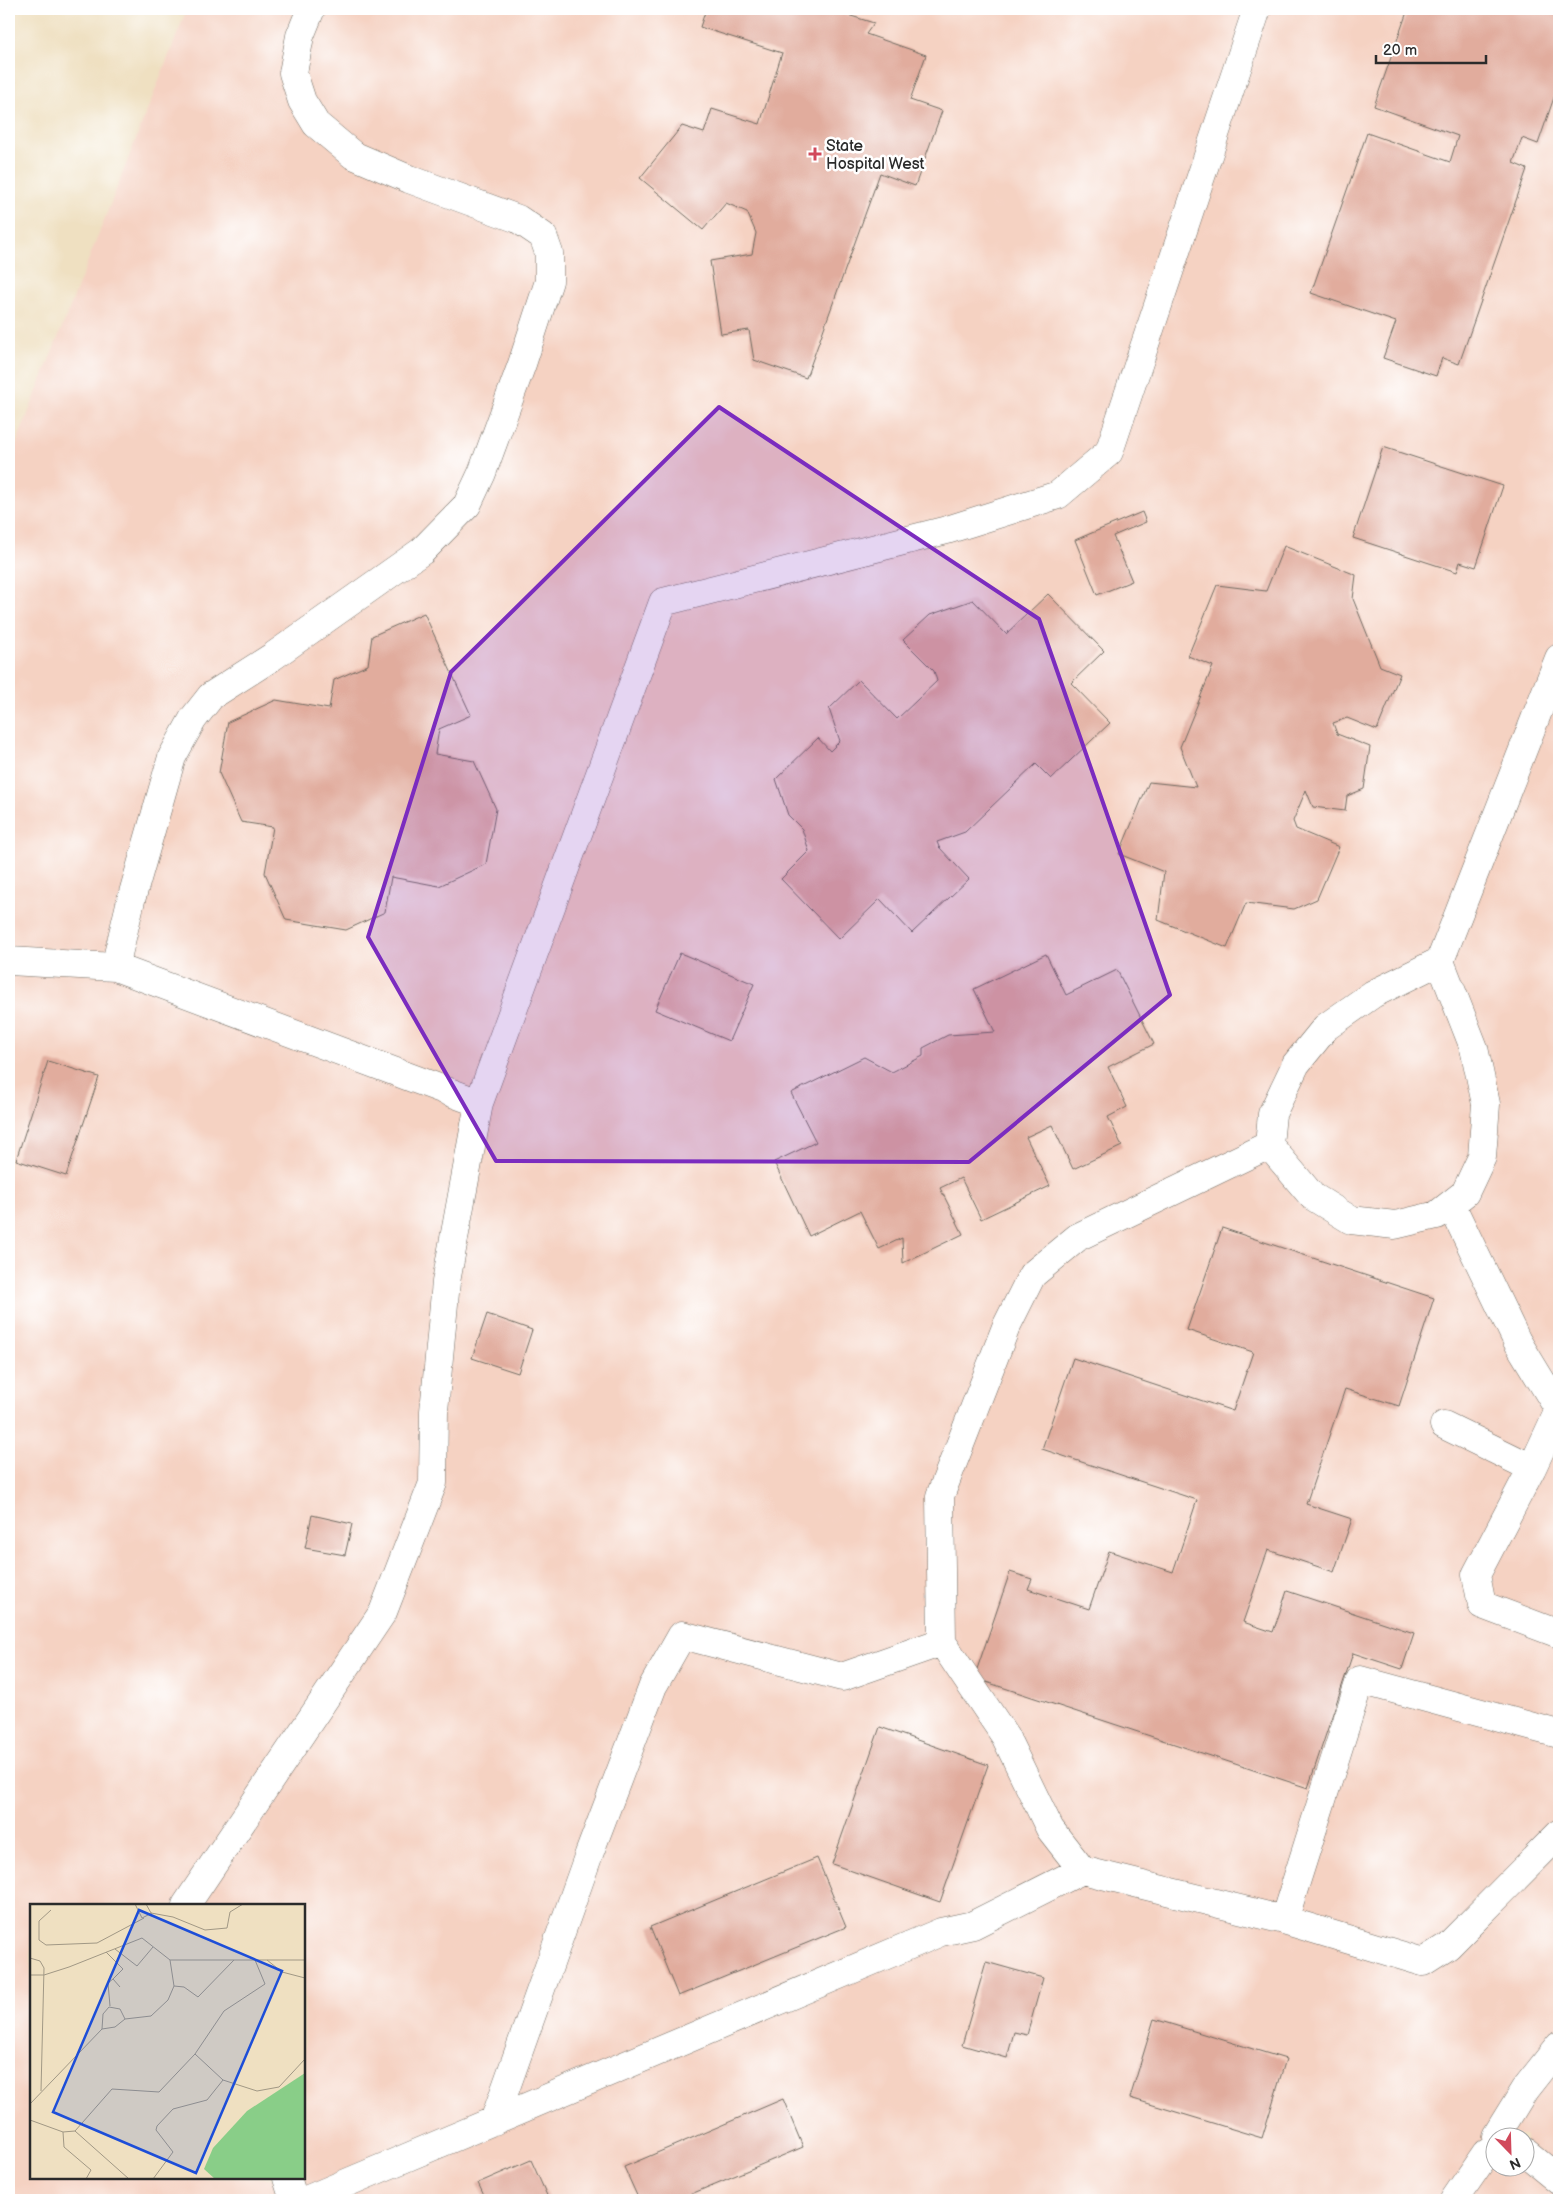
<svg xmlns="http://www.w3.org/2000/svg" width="1568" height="2209" viewBox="0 0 1568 2209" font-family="'Balsamiq Sans',sans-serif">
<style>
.built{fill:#f5d2c2;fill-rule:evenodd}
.building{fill:#e1ac9d}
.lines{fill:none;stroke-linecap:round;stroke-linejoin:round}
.minor-casing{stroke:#706a60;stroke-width:29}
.minor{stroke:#fff;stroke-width:28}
.marked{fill:#7b2cbf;fill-opacity:0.2;stroke:#7b2cbf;stroke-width:4;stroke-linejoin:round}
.poi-dot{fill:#d1495b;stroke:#fff;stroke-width:2}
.labels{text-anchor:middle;stroke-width:5;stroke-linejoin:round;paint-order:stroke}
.poi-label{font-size:16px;fill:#2b2b2b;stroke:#fff;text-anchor:start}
.inset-road{fill:none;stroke:#a19885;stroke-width:1}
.view{fill:#1d4ed8;fill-opacity:0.15;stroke:#1d4ed8;stroke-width:2.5}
.inset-edge{fill:none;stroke:#2b2b2b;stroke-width:2.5}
</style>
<rect width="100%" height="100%" fill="#fff"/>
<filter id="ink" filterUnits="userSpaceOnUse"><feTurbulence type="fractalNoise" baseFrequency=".02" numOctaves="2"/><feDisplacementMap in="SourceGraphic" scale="10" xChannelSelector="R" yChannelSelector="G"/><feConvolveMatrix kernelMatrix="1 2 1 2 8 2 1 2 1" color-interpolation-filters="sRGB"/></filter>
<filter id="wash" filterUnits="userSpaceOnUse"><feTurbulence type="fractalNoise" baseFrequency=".0096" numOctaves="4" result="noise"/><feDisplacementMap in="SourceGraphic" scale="20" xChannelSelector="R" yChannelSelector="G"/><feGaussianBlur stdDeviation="1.12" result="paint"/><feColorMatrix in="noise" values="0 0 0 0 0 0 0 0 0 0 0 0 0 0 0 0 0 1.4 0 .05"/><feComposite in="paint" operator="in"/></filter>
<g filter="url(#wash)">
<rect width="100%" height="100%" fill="#efe0c1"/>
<!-- built -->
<path class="built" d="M187 9H1559V2200H9V462ZM31 1905H304V2178H31ZM1496 2136H1526V2166H1496Z"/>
<g id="blocks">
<!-- building -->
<path class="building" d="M706 9H828L874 23 866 34 926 55 910 100 942 111 915 186 880 173 806 378 754 360 749 330 721 334 710 261 752 254 756 233 747 212 726 203 703 230 640 178 682 126 704 133 712 109 760 124 782 53 700 27Z
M1408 9H1559V83L1538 144 1522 138 1513 163 1527 169 1459 364 1442 358 1436 376 1383 358 1396 322 1311 293 1367 133 1450 162 1458 136 1374 106Z
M1383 447 1503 486 1476 567 1460 562 1457 572 1353 538Z
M1142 512 1146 522 1113 536 1132 581 1097 595 1075 540Z
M1284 546 1356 575 1353 599 1380 666 1400 674 1377 730 1347 718 1333 723 1337 734 1370 747 1364 789 1347 796 1345 811 1313 807 1306 790 1293 821 1296 829 1339 847 1317 899 1294 909 1246 903 1227 948 1158 920 1164 872 1119 854 1149 782 1196 787 1180 747 1213 666 1188 656 1217 585 1266 591Z
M1048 594 1104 651 1071 683 1110 723 1051 779 1036 764 965 832 937 842 939 847 969 879 912 933 880 899 839 939 781 879 809 851 802 829 788 815 776 779 818 738 830 751 840 741 829 709 859 680 897 719 937 681 934 671 903 640 930 615 973 600 1006 634Z
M424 613 471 715 439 729 435 754 474 761 496 809 486 864 439 886 391 877 385 912 346 930 286 920 265 873 273 827 241 822 219 773 228 722 276 700 329 709 334 680 368 665 372 636Z
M680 953 754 984 729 1041 655 1010Z
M1046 954 1066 995 1117 970 1154 1044 1108 1067 1127 1107 1108 1117 1122 1146 1073 1169 1052 1125 1026 1137 1050 1186 981 1219 961 1178 940 1188 963 1234 903 1263 902 1238 879 1249 860 1211 809 1236 774 1162 816 1142 791 1093 864 1057 892 1072 923 1056V1048L948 1035 995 1032 974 989Z
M48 1061 99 1077 66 1176 16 1160Z
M1222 1228 1434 1298 1399 1406 1345 1389 1306 1504 1352 1519 1334 1572 1268 1550 1243 1622 1273 1632 1287 1591 1414 1633 1402 1669 1353 1653 1308 1788 974 1678 1010 1572 1032 1579 1028 1589 1089 1609 1109 1551 1173 1572 1197 1500 1042 1449 1073 1358 1233 1411 1253 1352 1187 1330Z
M487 1314 532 1330 518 1373 472 1358Z
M312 1515 352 1524 345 1555 305 1548Z
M880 1727 988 1765 940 1902 832 1864Z
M817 1858 846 1927 678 1996 650 1927Z
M986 1962 1043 1978 1027 2035 1014 2032 1007 2058 962 2045Z
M1154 2019 1286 2059 1262 2138 1130 2098Z
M783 2099 803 2147 677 2200H639L624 2167Z
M531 2160 549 2200H486L478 2183Z"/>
</g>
</g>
<g filter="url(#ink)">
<use href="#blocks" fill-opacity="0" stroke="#706a60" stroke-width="1"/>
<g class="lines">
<!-- minor casing -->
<g class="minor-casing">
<path id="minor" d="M9 961 115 967 479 1103
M1440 961 1474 1048 1486 1104 1482 1157 1465 1193 1437 1215 1395 1225 1351 1220 1312 1196 1269 1145 1272 1114 1296 1064 1326 1027 1373 994Z
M1440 961 1559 658
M115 967 131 900 172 757 193 719 211 696 272 657 422 551 467 505 482 473 522 364 549 281V253L543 236 518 219 409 179 353 155 316 124 302 101 293 73 300 36 311 9
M1444 1425 1532 1468 1559 1410 1517 1341 1451 1204
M1532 1468 1476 1575 1482 1605 1559 1634
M1082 1870 1050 1829 1005 1736 942 1642 940 1496 1006 1327 1032 1275 1078 1237 1269 1145
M186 1905 383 1612 433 1483 434 1411 446 1282 479 1103 663 602 947 530 1058 495 1109 452 1257 9
M1284 1920 1360 1680 1559 1734
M494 2121 589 1854 653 1686 682 1635 842 1677 942 1642
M1496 2136 1525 2089 1559 2046
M1526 2153 1559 2180
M287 2178 294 2200
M306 2200 941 1932 973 1925 1082 1870 1284 1920 1423 1962 1448 1946 1559 1834
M1454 2200 1487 2152 1496 2148"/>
</g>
<!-- minor -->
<use href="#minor" class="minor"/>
</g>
</g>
<!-- marked area -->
<path class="marked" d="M719 407 1039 619 1170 995 969 1162 496 1161 368 937 451 672Z"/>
<!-- markers -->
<path class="poi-dot" d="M812.5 146.5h5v5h5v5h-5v5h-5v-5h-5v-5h5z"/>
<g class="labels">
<!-- poi labels -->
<g class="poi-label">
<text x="826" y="151">State<tspan x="826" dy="18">Hospital West</tspan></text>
</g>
</g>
<!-- overview -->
<g transform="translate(30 1904)">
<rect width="275" height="275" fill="#efe0c1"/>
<path d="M275 169V275H185L174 265 183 244 217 207Z" fill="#89ce88"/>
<path class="inset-road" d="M105 0 112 14 122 9M116 0 121 9 143 13 175 26 197 24 200 8 213 0M246 0H262M21 6 9 17V36L16 41 67 39 114 14M85 45 107 62 123 43M76 48 93 65 83 75M0 54 10 57 14 64 11 187M237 56 252 68 275 74M0 71H14L39 63 112 34 140 56H275M144 82 154 83 168 93 204 56M80 102 78 79 83 75 90 83M79 103 90 105 95 115 85 123 72 125 73 110ZM95 115 121 112 138 96 144 82 140 56M165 150 193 176 227 187 249 183 275 155M0 200 72 125M0 216 33 228 45 227 99 275M45 227 82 185 129 188 165 150 194 107 235 80 225 56M33 228 34 243 61 266 56 275M123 275 143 248 126 226 127 222 143 205 177 196 193 176"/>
<path class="view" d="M109 6 252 67 166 269 23 208Z"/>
<rect width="275" height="275" class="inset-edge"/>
</g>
<!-- margin -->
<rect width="1568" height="2209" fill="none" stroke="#fff" stroke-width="30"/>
<!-- north arrow -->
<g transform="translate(1510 2152) rotate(157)"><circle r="24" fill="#ffffff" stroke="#aaaaaa"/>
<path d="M0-4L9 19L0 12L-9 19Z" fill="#d1495b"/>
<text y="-8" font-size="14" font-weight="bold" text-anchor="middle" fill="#2b2b2b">N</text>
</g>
<!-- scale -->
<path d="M1376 55v8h110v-8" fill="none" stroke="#2b2b2b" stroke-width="2.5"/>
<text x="1383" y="55" font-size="15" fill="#2b2b2b" stroke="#ffffff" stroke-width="4" paint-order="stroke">20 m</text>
</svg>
